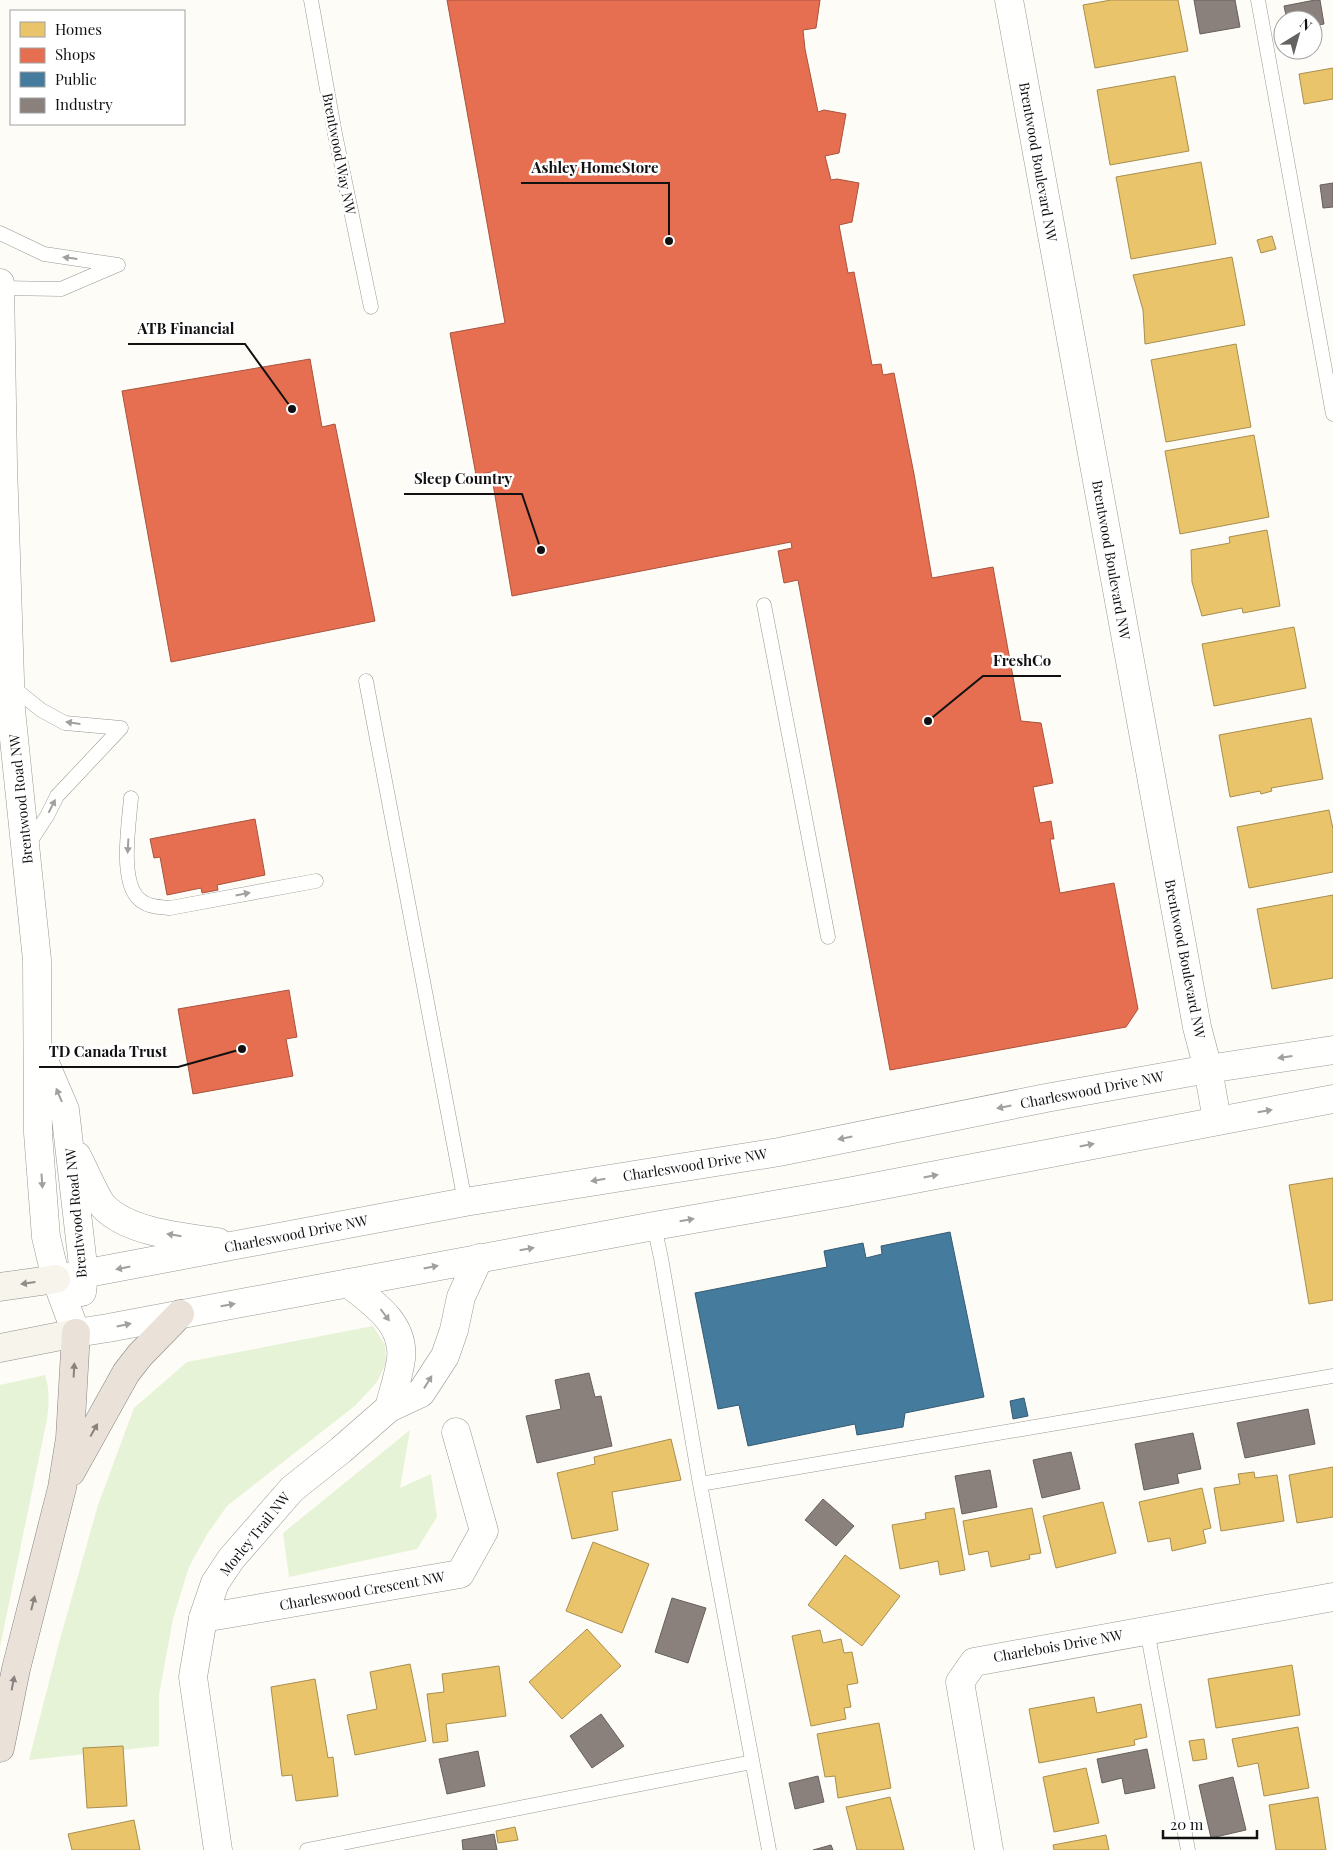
<svg xmlns="http://www.w3.org/2000/svg" width="1333" height="1850" viewBox="0 0 1333 1850" font-family="'Playfair Display',serif">
<style>
.green{fill:#e7f3d7}
.homes{fill:#e9c46a;stroke:#a88e4f}
.shops{fill:#e76f51;stroke:#a7533e}
.public{fill:#457b9d;stroke:#355b73}
.industry{fill:#8a817c;stroke:#665f5c}
.lines{fill:none;stroke-linecap:round;stroke-linejoin:round}
.service-casing{stroke:#979795;stroke-width:15}
.minor-casing{stroke:#979795;stroke-width:29}
.tertiary-casing{stroke:#979795;stroke-width:29}
.secondary-casing{stroke:#8e8d8b;stroke-width:29}
.motorway-casing{stroke:#858482;stroke-width:29}
.service{stroke:#fffffe;stroke-width:14}
.minor{stroke:#fffffe;stroke-width:28}
.tertiary{stroke:#fffffe;stroke-width:28}
.secondary{stroke:#f6f4eb;stroke-width:28}
.motorway{stroke:#eae1d8;stroke-width:28}
.oneway{fill:#a0a09f}
.oneway2{fill:#8f8e89}
.oneway3{fill:#88837e}
.labels{text-anchor:middle;stroke-width:5;stroke-linejoin:round;paint-order:stroke}
.street-label{font-size:14px;fill:#111;stroke:#fff}
.leader{fill:none;stroke:#111;stroke-width:2}
.callout-dot{fill:#111;stroke:#fff;stroke-width:2}
.callout-label{font-size:15px;text-anchor:middle;font-weight:bold;fill:#111;stroke:#fff;stroke-width:5;stroke-linejoin:round;paint-order:stroke}
</style>
<rect width="100%" height="100%" fill="#fdfcf7"/>
<!-- green -->
<path class="green" d="M373 1326 385 1345 386 1363 377 1382 356 1405 227 1506 206 1536 189 1567 173 1619 159 1695V1746L29 1760 60 1639 98 1505 134 1408 187 1362Z
M45 1375C50 1389 49 1404 47 1419L0 1647V1385Z
M410 1430 400 1488 431 1474 437 1517 417 1549 289 1577 283 1533Z"/>
<!-- homes -->
<path class="homes" d="M1111 0H1178L1188 51 1095 68 1083 5Z
M1333 68V99L1304 104 1299 74Z
M1175 76 1189 151 1110 165 1097 90Z
M1201 162 1216 244 1131 259 1116 177Z
M1272 236 1276 249 1261 253 1257 240Z
M1232 257 1245 325 1145 344 1143 310 1133 275Z
M1236 344 1251 427 1166 442 1151 360Z
M1254 435 1269 517 1180 534 1165 451Z
M1267 530 1280 606 1243 613 1242 608 1202 616 1192 582 1191 550 1230 543 1229 537Z
M1294 627 1306 688 1214 706 1202 644Z
M1311 718 1323 779 1271 788 1272 791 1261 794 1260 791 1230 797 1219 735Z
M1329 810 1333 829V872L1249 888 1237 827Z
M1333 895V978L1272 989 1257 909Z
M1333 1178V1300L1309 1304 1289 1185Z
M671 1439 681 1480 612 1492 618 1530 572 1539 557 1473 595 1464 594 1457Z
M1333 1467V1517L1297 1523 1289 1475Z
M1254 1472 1255 1478 1277 1475 1284 1521 1221 1531 1214 1488 1240 1484 1238 1474Z
M1202 1488 1211 1528 1203 1530 1206 1543 1172 1551 1170 1538 1148 1542 1139 1502Z
M1103 1502 1116 1553 1056 1568 1043 1516Z
M954 1508 965 1570 940 1575 938 1561 900 1569 892 1525 926 1519 925 1513Z
M1032 1508 1041 1553 1029 1555 1030 1559 991 1567 988 1551 969 1555 963 1521Z
M593 1542 649 1564 622 1633 566 1611Z
M845 1555 900 1596 862 1646 808 1605Z
M587 1629 621 1666 562 1719 529 1682Z
M820 1630 823 1643 841 1639 844 1653 852 1652 858 1683 847 1685 851 1707 844 1708 846 1719 811 1726 792 1636Z
M410 1664 426 1741 355 1755 347 1715 377 1709 370 1672Z
M1292 1665 1300 1715 1216 1728 1208 1679Z
M499 1666 506 1716 446 1724 448 1741 433 1743 427 1694 444 1692 442 1674Z
M315 1679 328 1758 333 1757 338 1796 296 1801 292 1775 282 1776 271 1687Z
M1094 1697 1097 1713 1141 1704 1147 1737 1134 1740 1135 1745 1039 1763 1029 1709Z
M879 1723 891 1788 838 1798 835 1776 825 1777 817 1734Z
M1298 1727 1309 1788 1264 1796 1258 1763 1238 1767 1232 1739Z
M1204 1739 1207 1759 1193 1761 1189 1741Z
M123 1746 127 1806 87 1808 83 1748Z
M1086 1768 1099 1823 1054 1832 1043 1777Z
M890 1797 904 1850H857L846 1807Z
M1318 1797 1326 1850H1276L1269 1805Z
M134 1820 140 1850H72L68 1834Z
M515 1827 518 1840 498 1843 496 1831Z
M1106 1835 1109 1850H1054L1053 1845Z"/>
<!-- shops -->
<path class="shops" d="M447 0H820L816 28 803 30 805 49 818 112 824 110 846 114 839 153 825 156 831 180 837 179 859 183 852 222 839 225 848 273 854 272 872 365 881 364 883 375 894 373 914 474 932 578 993 567 1021 721 1041 723 1053 783 1033 787 1040 823 1051 821 1054 839H1050L1060 893 1114 883 1138 1009 1126 1027 890 1070 798 580 784 583 778 551 792 548 791 542 512 596 491 472 476 475 450 333 505 323Z
M310 359 322 427 335 424 375 621 171 662 122 391Z
M255 819 265 875 217 885 218 890 202 893 201 888 167 895 160 857 154 858 150 839Z
M289 990 297 1037 286 1039 293 1076 193 1094 178 1009Z"/>
<!-- public -->
<path class="public" d="M950 1232 984 1397 905 1413 903 1427 857 1435 855 1424 748 1446 739 1405 718 1409 695 1293 827 1267 824 1251 863 1243 866 1258 882 1254 881 1246Z
M1024 1398 1028 1416 1013 1419 1010 1401Z"/>
<!-- industry -->
<path class="industry" d="M1194 0H1235L1240 27 1200 34Z
M1315 0H1320L1324 24 1313 26V20H1287L1284 6Z
M1333 183V207L1323 208 1320 185Z
M589 1373 595 1397 601 1396 612 1446 537 1463 526 1416 561 1409 555 1380Z
M1308 1409 1315 1444 1245 1458 1237 1423Z
M1193 1433 1201 1469 1177 1474 1179 1483 1144 1490 1135 1444Z
M1071 1452 1080 1489 1042 1498 1033 1460Z
M990 1470 997 1507 962 1514 955 1476Z
M823 1499 854 1526 836 1546 805 1520Z
M672 1598 706 1608 688 1663 655 1652Z
M601 1714 624 1746 592 1768 570 1736Z
M1147 1749 1155 1788 1125 1794 1122 1778 1102 1783 1097 1759Z
M478 1751 485 1786 447 1794 439 1759Z
M818 1776 824 1802 795 1809 789 1783Z
M1233 1777 1246 1830 1211 1838 1199 1785Z
M494 1834 497 1850H463L462 1840Z
M831 1845 833 1850H813Z"/>
<g class="lines">
<!-- service casing -->
<g class="service-casing">
<path id="service" d="M311 0 335 134 371 307
M1258 0 1333 414
M0 233 44 254 118 265
M0 288 61 289 117 265
M764 605 828 937
M366 681 465 1202
M10 685 41 710 65 723 121 728
M131 798C129 823 120 877 137 897 146 907 158 907 170 908L316 881
M28 845 47 816 57 796 121 728
M654 1226 661 1258 700 1484 769 1850
M700 1484 1333 1376
M1147 1630 1188 1850
M307 1850 752 1762"/>
</g>
<!-- minor casing -->
<g class="minor-casing">
<path id="minor" d="M1009 0 1197 1027 1208 1069 1217 1120
M203 1618 460 1574 484 1531 456 1432
M989 1850 960 1682 974 1662 1333 1597"/>
</g>
<!-- tertiary casing -->
<g class="tertiary-casing">
<path id="tertiary" d="M0 283 3 465 11 710 37 960 38 1133 46 1237 56 1279 76 1333
M42 1056 65 1110 84 1274 82 1292
M77 1156C83 1167 97 1200 104 1207 130 1233 183 1237 218 1242
M56 1279 465 1202 779 1152 1046 1098 1208 1069 1333 1050
M348 1283C373 1303 405 1323 401 1359 399 1375 393 1392 389 1408
M76 1333 108 1328 654 1226 842 1193 1333 1099
M218 1850 193 1677 203 1618 215 1583 231 1559 292 1489 341 1450 389 1408 421 1393 445 1356 454 1330 461 1297 479 1258"/>
</g>
<!-- secondary casing -->
<g class="secondary-casing">
<path id="secondary" d="M0 1287 56 1279
M0 1348 76 1333"/>
</g>
<!-- motorway casing -->
<g class="motorway-casing">
<path id="motorway" d="M71 1472 126 1373 140 1355 180 1314
M0 1748 16 1669 62 1488 70 1438 76 1333"/>
</g>
<!-- service -->
<use href="#service" class="service"/>
<!-- minor -->
<use href="#minor" class="minor"/>
<!-- tertiary -->
<use href="#tertiary" class="tertiary"/>
<!-- secondary -->
<use href="#secondary" class="secondary"/>
<!-- motorway -->
<use href="#motorway" class="motorway"/>
</g>
<!-- one-way arrows -->
<defs><path id="oneway-solid" d="M-6-.8H1V-3.2L6.5 0L1 3.2V.8H-6Z" transform="scale(1.25)"/></defs>
<g class="oneway">
<use href="#oneway-solid" transform="translate(70 258) rotate(-173)"/>
<use href="#oneway-solid" transform="translate(73 723) rotate(-172)"/>
<use href="#oneway-solid" transform="translate(52 806) rotate(-63)"/>
<use href="#oneway-solid" transform="translate(128 846) rotate(93)"/>
<use href="#oneway-solid" transform="translate(243 894) rotate(-11)"/>
<use href="#oneway-solid" transform="translate(1285 1057) rotate(172)"/>
<use href="#oneway-solid" transform="translate(59 1095) rotate(-113)"/>
<use href="#oneway-solid" transform="translate(1004 1107) rotate(169)"/>
<use href="#oneway-solid" transform="translate(1265 1111) rotate(-10)"/>
<use href="#oneway-solid" transform="translate(845 1138) rotate(169)"/>
<use href="#oneway-solid" transform="translate(1087 1145) rotate(-11)"/>
<use href="#oneway-solid" transform="translate(931 1176) rotate(-11)"/>
<use href="#oneway-solid" transform="translate(598 1180) rotate(171)"/>
<use href="#oneway-solid" transform="translate(42 1181) rotate(86)"/>
<use href="#oneway-solid" transform="translate(687 1220) rotate(-10)"/>
<use href="#oneway-solid" transform="translate(174 1235) rotate(-171)"/>
<use href="#oneway-solid" transform="translate(527 1249) rotate(-10)"/>
<use href="#oneway-solid" transform="translate(431 1267) rotate(-11)"/>
<use href="#oneway-solid" transform="translate(123 1268) rotate(169)"/>
<use href="#oneway-solid" transform="translate(228 1305) rotate(-10)"/>
<use href="#oneway-solid" transform="translate(385 1315) rotate(53)"/>
<use href="#oneway-solid" transform="translate(124 1325) rotate(-12)"/>
<use href="#oneway-solid" transform="translate(428 1382) rotate(-58)"/>
</g>
<use class="oneway2" href="#oneway-solid" transform="translate(28 1283) rotate(172)"/>
<g class="oneway3">
<use href="#oneway-solid" transform="translate(74 1370) rotate(-87)"/>
<use href="#oneway-solid" transform="translate(94 1430) rotate(-61)"/>
<use href="#oneway-solid" transform="translate(33 1603) rotate(-76)"/>
<use href="#oneway-solid" transform="translate(13 1683) rotate(-79)"/>
</g>
<g class="labels">
<!-- street labels -->
<g class="street-label">
<text transform="translate(339 154) rotate(79)" y="5">Brentwood Way NW</text>
<text transform="translate(1038 162) rotate(80)" y="5">Brentwood Boulevard NW</text>
<text transform="translate(1111 560) rotate(80)" y="5">Brentwood Boulevard NW</text>
<text transform="translate(21 799) rotate(-96)" y="5">Brentwood Road NW</text>
<text transform="translate(1185 959) rotate(79)" y="5">Brentwood Boulevard NW</text>
<text transform="translate(1092 1090) rotate(-11)" y="5">Charleswood Drive NW</text>
<text transform="translate(695 1165) rotate(-9)" y="5">Charleswood Drive NW</text>
<text transform="translate(76 1213) rotate(-95)" y="5">Brentwood Road NW</text>
<text transform="translate(296 1234) rotate(-11)" y="5">Charleswood Drive NW</text>
<text transform="translate(255 1534) rotate(-51)" y="5">Morley Trail NW</text>
<text transform="translate(362 1591) rotate(-10)" y="5">Charleswood Crescent NW</text>
<text transform="translate(1058 1646) rotate(-10)" y="5">Charlebois Drive NW</text>
</g>
</g>
<!-- callouts -->
<path class="leader" d="M669 241L669 183H521M292 409L245 344H128M541 550L522 494H404M928 721L983 676H1061M242 1049L178 1067H39"/>
<g class="callout-dot">
<circle cx="669" cy="241" r="5"/>
<circle cx="292" cy="409" r="5"/>
<circle cx="541" cy="550" r="5"/>
<circle cx="928" cy="721" r="5"/>
<circle cx="242" cy="1049" r="5"/>
</g>
<g class="callout-label">
<text x="595" y="173">Ashley HomeStore</text>
<text x="186" y="334">ATB Financial</text>
<text x="463" y="484">Sleep Country</text>
<text x="1022" y="666">FreshCo</text>
<text x="108" y="1057">TD Canada Trust</text>
</g>
<!-- legend -->
<rect x="10" y="10" width="175" height="115" fill="#ffffff" stroke="#a0a0a0"/>
<rect x="20" y="22" width="25" height="15" fill="#e9c46a" stroke="#a0a0a0"/>
<text x="55" y="35" font-size="15" fill="#111111">Homes</text>
<rect x="20" y="48" width="25" height="15" fill="#e76f51" stroke="#a0a0a0"/>
<text x="55" y="60" font-size="15" fill="#111111">Shops</text>
<rect x="20" y="72" width="25" height="15" fill="#457b9d" stroke="#a0a0a0"/>
<text x="55" y="85" font-size="15" fill="#111111">Public</text>
<rect x="20" y="98" width="25" height="15" fill="#8a817c" stroke="#a0a0a0"/>
<text x="55" y="110" font-size="15" fill="#111111">Industry</text>
<!-- north arrow -->
<g transform="translate(1298 35) rotate(37)"><circle r="24" fill="#ffffff" stroke="#a0a0a0"/>
<path d="M0-4L9 19L0 12L-9 19Z" fill="#646362"/>
<text y="-8" font-size="14" font-weight="bold" text-anchor="middle" fill="#111111">N</text>
</g>
<!-- scale -->
<path d="M1163 1830v8h94v-8" fill="none" stroke="#111111" stroke-width="2.5"/>
<text x="1170" y="1830" font-size="15" fill="#111111" stroke="#ffffff" stroke-width="4" paint-order="stroke">20 m</text>
</svg>
